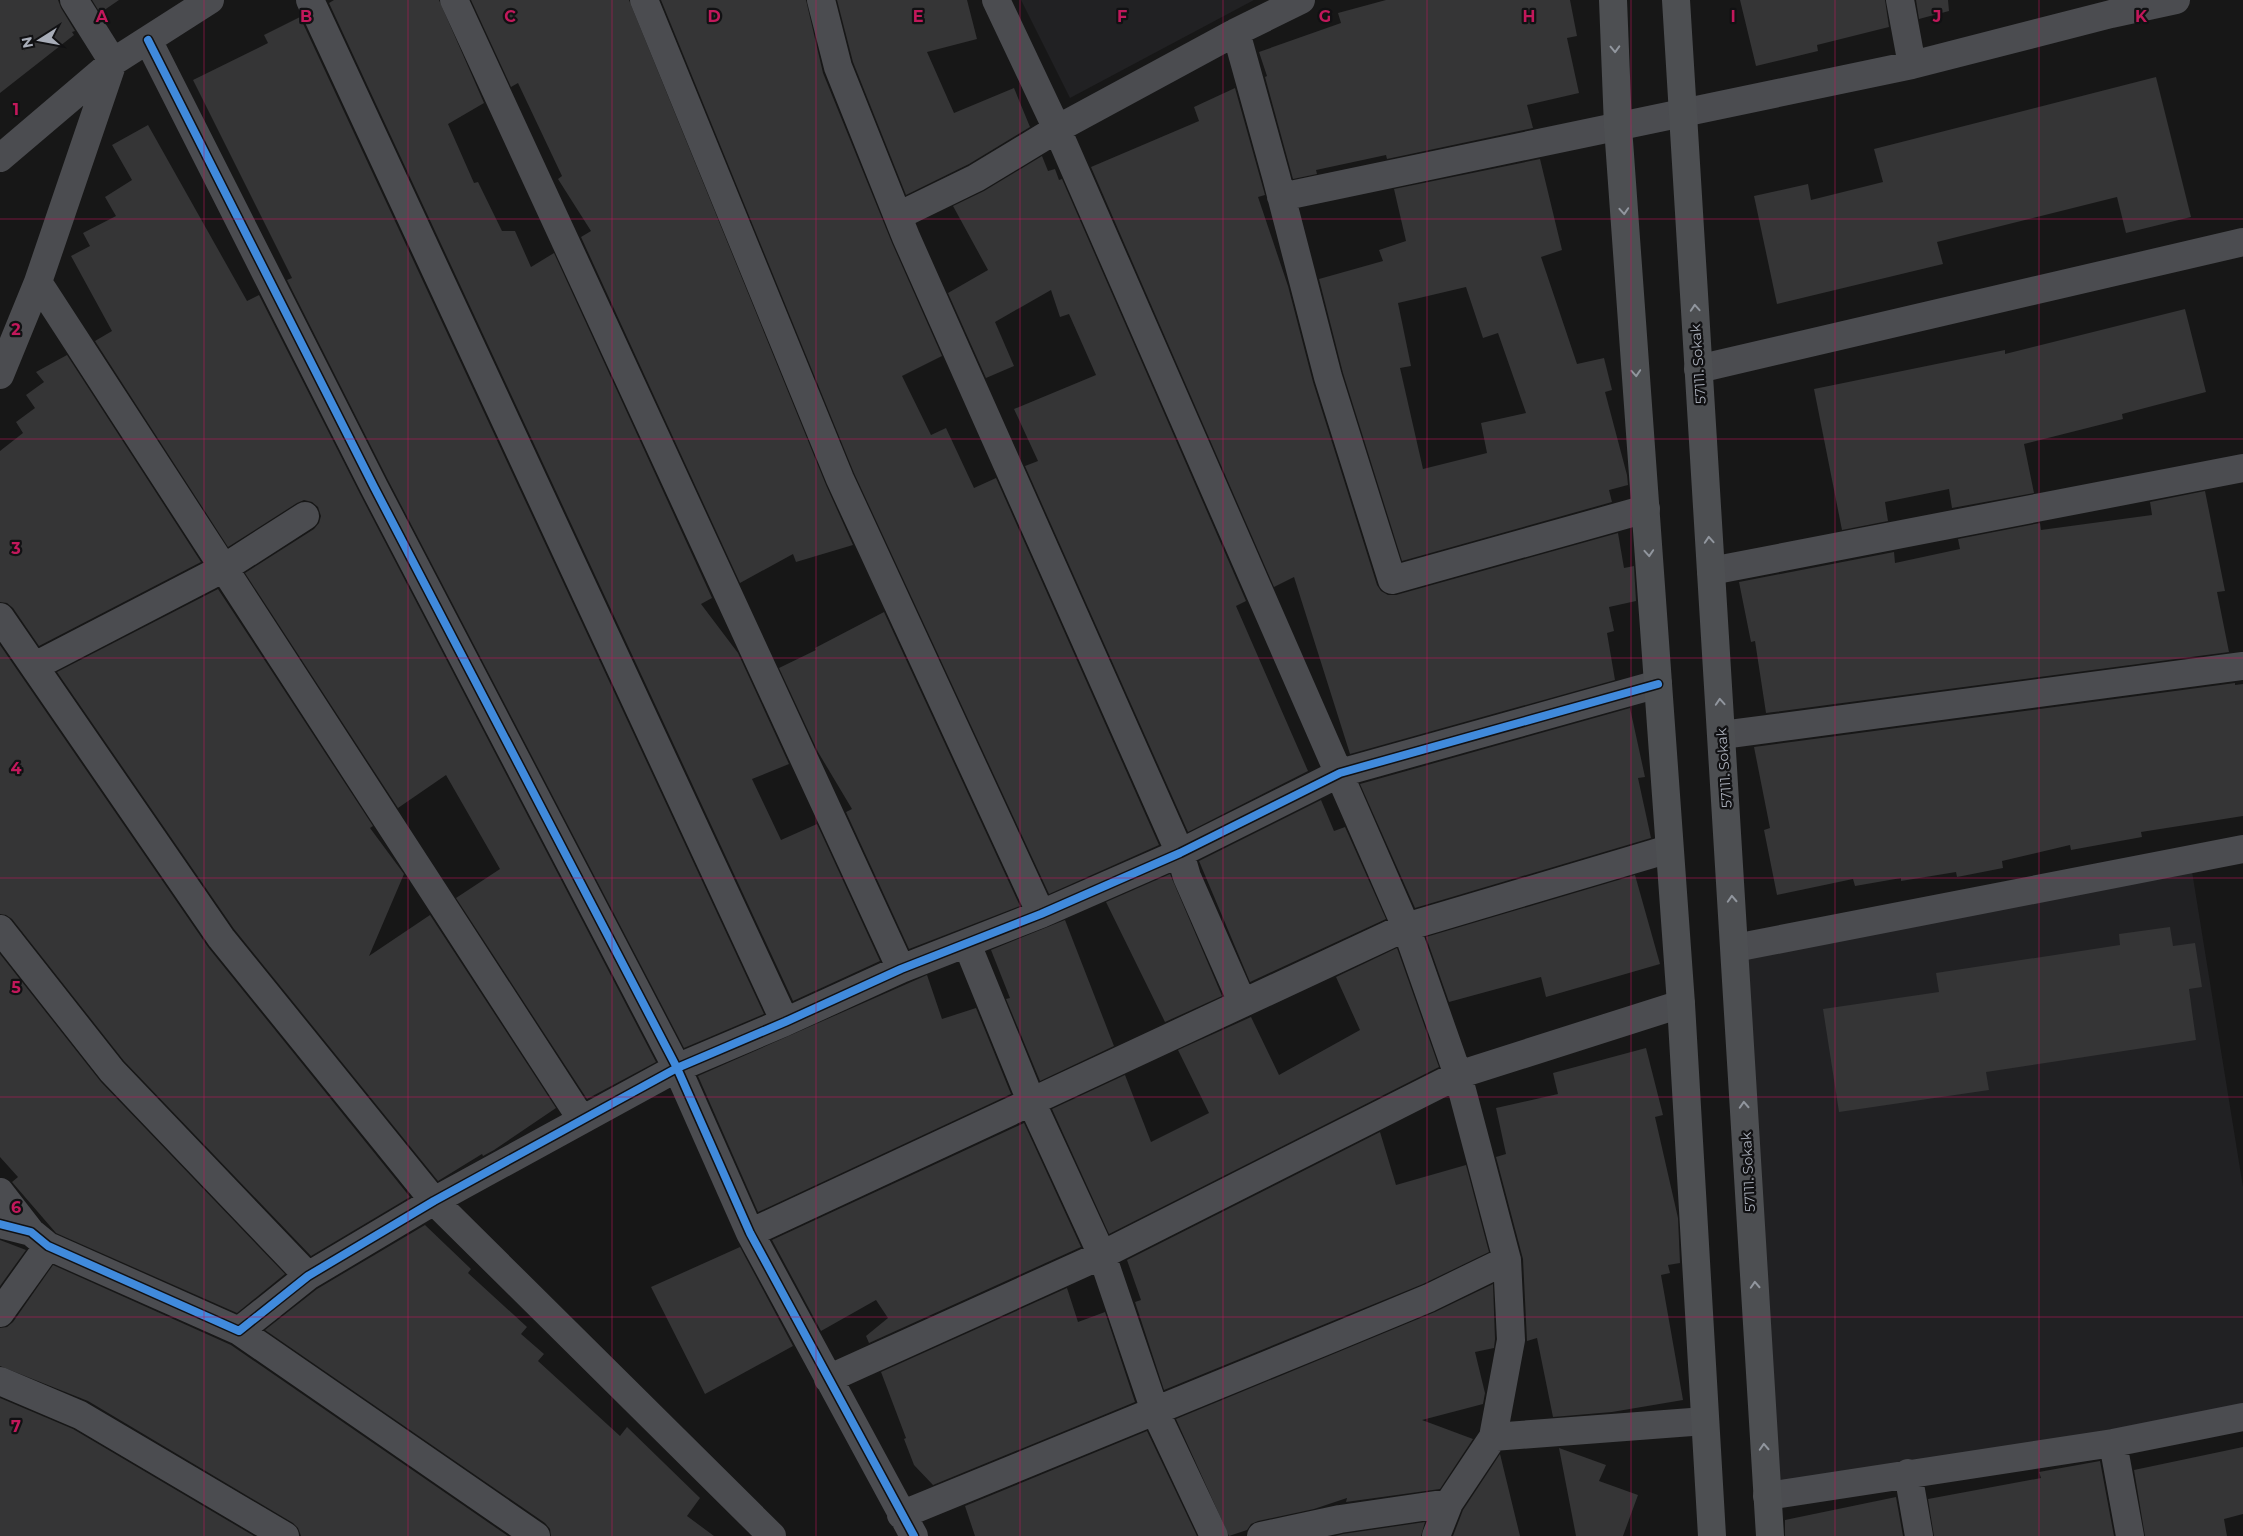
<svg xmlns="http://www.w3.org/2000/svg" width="2243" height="1536" viewBox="0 0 2243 1536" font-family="Montserrat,sans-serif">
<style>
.built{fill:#212123}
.building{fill:#353536;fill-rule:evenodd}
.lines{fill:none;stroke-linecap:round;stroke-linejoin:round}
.minor{stroke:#4b4c50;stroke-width:28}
.major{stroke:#4d4f52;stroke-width:28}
.cycleway-casing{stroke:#111113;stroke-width:11}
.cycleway{stroke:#408adc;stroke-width:8}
.oneway{stroke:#91969e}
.grid{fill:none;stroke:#c2185b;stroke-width:1;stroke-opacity:0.55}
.labels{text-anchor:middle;stroke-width:4.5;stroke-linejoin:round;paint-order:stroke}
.street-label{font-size:14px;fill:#a8adb8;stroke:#111113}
.grid-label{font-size:16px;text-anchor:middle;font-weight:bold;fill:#c2185b;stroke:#111113;stroke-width:4.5;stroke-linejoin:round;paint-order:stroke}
</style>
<rect width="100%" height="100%" fill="#171717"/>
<!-- built -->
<path class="built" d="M1021 0H1254L1070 98Z
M2190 859 2243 1187V1417L1767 1496 1735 948Z"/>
<!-- building -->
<path class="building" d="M0 0H58L61 8 75 31 72 32 74 35 0 93Z
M92 0H119L100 13Z
M334 0H439L484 103 448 124 474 183 478 182 502 231H515L531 267 554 253 712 598 701 604 738 653 789 764 752 779 781 840 817 824 880 961 793 1001 329 3Z
M471 0H629L826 485 853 545 796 562 793 554 740 583 581 237 591 231 558 179 562 176 518 83 511 87Z
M661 0H806L823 73 892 243 942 356 902 376 931 435 946 428 974 488 996 478 1159 845 1049 894 854 473Z
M837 0H967L977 39 927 52 954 113 1014 88 1030 127 969 164 906 195 853 62Z
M1386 0H1570L1577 36 1567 38 1579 93 1527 105 1533 128 1387 159 1386 155 1316 170 1317 174 1293 179 1265 77 1267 76 1259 52 1341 23 1338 13Z
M1740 0H1885L1889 27 1817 45 1818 51 1756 66Z
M1916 0H1948L1949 11 1919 19Z
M300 17 764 1014 684 1048 388 480 287 280 292 278 193 80 268 43 264 35Z
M2156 77 2191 217 2126 233 2117 197 1937 242 1943 264 1777 304 1754 196 1808 184 1811 200 1883 182 1874 149Z
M1235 88 1265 195 1258 197 1288 286 1313 382 1377 585 1381 591 1388 595H1396L1618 533 1624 568 1634 566 1636 601 1609 607 1614 631 1607 633 1615 680 1350 754 1294 577 1274 587 1091 167 1199 121 1194 107Z
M148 125 247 301 259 295 360 494 656 1062 587 1099 456 898 500 869 446 775 398 808 245 573 314 529 319 523 321 516 318 507 312 502 304 500 297 503 228 547 95 341 112 331 71 256 90 246 83 233 116 216 105 197 132 180 112 145Z
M1042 156 1048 171 1055 169 1059 180 1062 179 1246 601 1236 606 1308 771 1188 832 1025 466 1038 461 1014 409 1096 375 1069 314 1060 317 1051 290 995 322 1014 366 986 378 948 293 988 270 953 206 984 191Z
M1540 159 1562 250 1541 257 1577 364 1604 358 1612 390 1605 392 1627 475 1628 485 1609 490 1612 502 1402 561 1343 373 1319 279 1383 261 1379 250 1406 241 1394 189ZM1466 287 1483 338 1498 333 1526 413 1481 423 1487 453 1423 469 1400 368 1411 366 1398 303Z
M2185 309 2206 392 2122 414 2123 419 2024 444 2034 493 1952 508 1949 489 1885 502 1888 521 1842 530 1814 389 2005 350V354Z
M67 355 201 562 39 646 13 608 7 603 0 602V451L23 433 16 422 35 408 26 395 44 382 36 372Z
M2205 491 2225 591 2217 592 2229 652 1766 713 1755 641 1751 642 1739 582 1894 552 1895 563 1960 549 1958 539 2040 523 2041 530 2152 515 2150 502Z
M218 589 373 826 370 828 404 874 369 956 430 915 556 1108 494 1150 483 1156 482 1154 438 1181 234 929 57 672Z
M884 612 1020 906 909 949 846 812 852 809 818 752 779 668 816 650 815 648Z
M0 645 208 947 410 1197 311 1256 124 1061 12 919 6 915 0 914Z
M2235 683V685L2243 684V816L2141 832 2142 837 2071 850 2070 845 2002 861 2003 868 1957 877 1956 872 1901 881V878L1855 886 1853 879 1777 895 1764 830 1770 828 1754 747Z
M1630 708 1645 777 1638 778 1651 838 1415 908 1360 784Z
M1321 800 1334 831 1345 827 1386 919 1250 982 1199 861Z
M1170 874 1222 996 1165 1022 1106 902Z
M1635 875 1660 964 1546 997 1541 977 1449 1002 1426 937Z
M1065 920 1114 1046 1040 1081 1006 999 1010 998 991 950Z
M2170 927 2173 946 2195 943 2202 987 2189 989 2196 1040 1986 1072 1989 1090 1839 1112 1823 1009 1939 992 1936 973 2120 945 2119 934Z
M1397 948 1439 1067 1109 1234 1052 1109 1125 1075 1151 1142 1209 1113 1178 1050 1251 1017 1279 1075 1360 1030 1336 977Z
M0 954 101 1082 285 1274 237 1313 56 1233 12 1182 18 1177 0 1157Z
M927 975 942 1019 976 1008 1011 1094 758 1212 698 1076Z
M1646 1048 1663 1115 1655 1117 1678 1218 1680 1263 1668 1265 1670 1273 1661 1275 1683 1400 1612 1412 1553 1417 1537 1338 1527 1341 1523 1259 1496 1157 1506 1154 1496 1108 1558 1094 1553 1073Z
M1024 1123 1081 1247 869 1343 866 1336 888 1318 876 1300 821 1331 772 1240Z
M1380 1132 1396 1185 1466 1165 1489 1252 1423 1284 1164 1390 1135 1302 1141 1300 1127 1260Z
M425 1225 471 1269 468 1273 527 1327 521 1334 544 1354 538 1361 620 1436 627 1427 700 1498 687 1516 714 1536H551L550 1529 545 1523 265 1330 317 1289Z
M0 1240 26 1250 0 1286Z
M740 1247 793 1346 705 1394 651 1287Z
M53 1265 231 1345 508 1536H301L298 1528 293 1523 88 1401 0 1366V1328L7 1327 13 1322Z
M1493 1284 1495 1339 1494 1348 1475 1352 1485 1393 1483 1404 1422 1420 1473 1439 1440 1489 1346 1502 1347 1498 1314 1509 1258 1521 1251 1524 1247 1530 1229 1536 1176 1419 1435 1312Z
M1067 1288 1078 1322 1105 1312 1135 1402 933 1485 914 1465 904 1439 906 1438 881 1372Z
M0 1398 73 1429 254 1536H0Z
M1147 1431 1197 1536H975L965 1506Z
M2243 1447V1514L2224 1519 2227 1536H2145L2134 1470Z
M1559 1448 1606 1465 1599 1481 1638 1495 1623 1536H1576Z
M1500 1454 1520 1536H1453L1463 1510Z
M2100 1461 2114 1536H1934L1928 1499 2041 1478 2039 1472Z
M1896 1497 1903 1536H1785V1520Z
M1425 1522 1421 1536H1335L1343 1534Z"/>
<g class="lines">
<!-- minor -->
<path class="minor" d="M310 0 785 1022
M454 0 901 969
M644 0 840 479 1041 914
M821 0 838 67 906 237 1180 853 1187 877 1242 1002
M996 0 1057 129 1406 927 1458 1075 1507 1260 1511 1340 1493 1437 1449 1503 1436 1536
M1900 0 1912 65
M1236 32 1276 176 1328 377 1392 580 1646 509
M148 40 374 487 677 1068 750 1233 914 1536
M0 158 113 62 210 0
M1281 197 1912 65 2111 14 2176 0
M898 216 976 178 1057 129 1236 32 1301 0
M38 282 582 1120
M1698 369 2243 242
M0 375 38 282 113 62 74 0
M1711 571 2243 468
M0 617 221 938 434 1201 772 1536
M35 666 224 568 305 516
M1722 735 2243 666
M0 929 112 1071 308 1276
M967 944 1031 1101 1102 1255 1155 1411 1214 1536
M1735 948 2243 849
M0 1192 31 1232
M0 1224 31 1232 48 1246 239 1331 308 1276 434 1201 677 1068 785 1022 901 969 1041 914 1180 853 1340 773 1658 684
M750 1233 1406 927 1669 849
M0 1313 48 1246
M239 1331 536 1536
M828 1379 1102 1255 1458 1075 1681 1004
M0 1381 80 1415 285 1536
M1493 1437 1705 1421
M2113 1443 2130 1536
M1908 1473 1919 1536
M1767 1496 2113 1443 2243 1417
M901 1515 1335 1337 1429 1298 1507 1260
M1261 1536 1340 1519 1449 1503"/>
<!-- major -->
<path class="major" d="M1613 0 1618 127 1681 1004 1712 1536
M1676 0 1770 1536"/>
<!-- cycleway casing -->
<g class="cycleway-casing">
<path id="cycleway" d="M148 40 374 487 677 1068 750 1233 914 1536
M0 1224 31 1232 48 1246 239 1331 308 1276 434 1201 677 1068 785 1022 901 969 1041 914 1180 853 1340 773 1658 684"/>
</g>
<!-- cycleway -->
<use href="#cycleway" class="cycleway"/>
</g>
<!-- one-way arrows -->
<defs><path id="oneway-chevron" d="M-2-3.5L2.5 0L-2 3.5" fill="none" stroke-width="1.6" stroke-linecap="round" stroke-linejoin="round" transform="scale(1.25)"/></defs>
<g class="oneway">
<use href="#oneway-chevron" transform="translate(1615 49) rotate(88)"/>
<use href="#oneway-chevron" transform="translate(1624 211) rotate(86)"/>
<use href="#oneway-chevron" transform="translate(1695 308) rotate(-94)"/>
<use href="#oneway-chevron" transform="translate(1636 373) rotate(86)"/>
<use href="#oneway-chevron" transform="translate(1709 540) rotate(-94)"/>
<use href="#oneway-chevron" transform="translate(1649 553) rotate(86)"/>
<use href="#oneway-chevron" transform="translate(1720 702) rotate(-94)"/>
<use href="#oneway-chevron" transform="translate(1732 899) rotate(-93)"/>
<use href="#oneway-chevron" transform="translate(1744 1105) rotate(-93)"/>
<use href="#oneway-chevron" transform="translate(1755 1285) rotate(-93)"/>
<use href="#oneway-chevron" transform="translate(1764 1447) rotate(-93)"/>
</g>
<!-- grid -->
<path class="grid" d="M204 0V1536M408 0V1536M612 0V1536M816 0V1536M1020 0V1536M1223 0V1536M1427 0V1536M1631 0V1536M1835 0V1536M2039 0V1536M0 219H2243M0 439H2243M0 658H2243M0 878H2243M0 1097H2243M0 1317H2243"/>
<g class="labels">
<!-- street labels -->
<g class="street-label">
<text transform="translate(1698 364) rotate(-94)" y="5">57111. Sokak</text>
<text transform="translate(1724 768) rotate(-94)" y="5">57111. Sokak</text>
<text transform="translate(1748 1172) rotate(-93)" y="5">57111. Sokak</text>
</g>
</g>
<g class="grid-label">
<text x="102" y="22">A</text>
<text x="306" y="22">B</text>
<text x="510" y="22">C</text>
<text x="714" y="22">D</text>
<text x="918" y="22">E</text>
<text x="1122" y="22">F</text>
<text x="1325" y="22">G</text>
<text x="1529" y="22">H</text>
<text x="1733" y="22">I</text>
<text x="1937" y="22">J</text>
<text x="2141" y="22">K</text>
<text x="16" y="115">1</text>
<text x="16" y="335">2</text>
<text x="16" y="554">3</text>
<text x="16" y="774">4</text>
<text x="16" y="993">5</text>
<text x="16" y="1213">6</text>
<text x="16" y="1432">7</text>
</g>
<!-- north arrow -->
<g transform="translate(40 40) rotate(259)" stroke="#111113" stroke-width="4" paint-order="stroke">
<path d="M0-4L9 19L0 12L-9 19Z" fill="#a8adb8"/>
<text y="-8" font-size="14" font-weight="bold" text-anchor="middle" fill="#a8adb8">N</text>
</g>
</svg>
